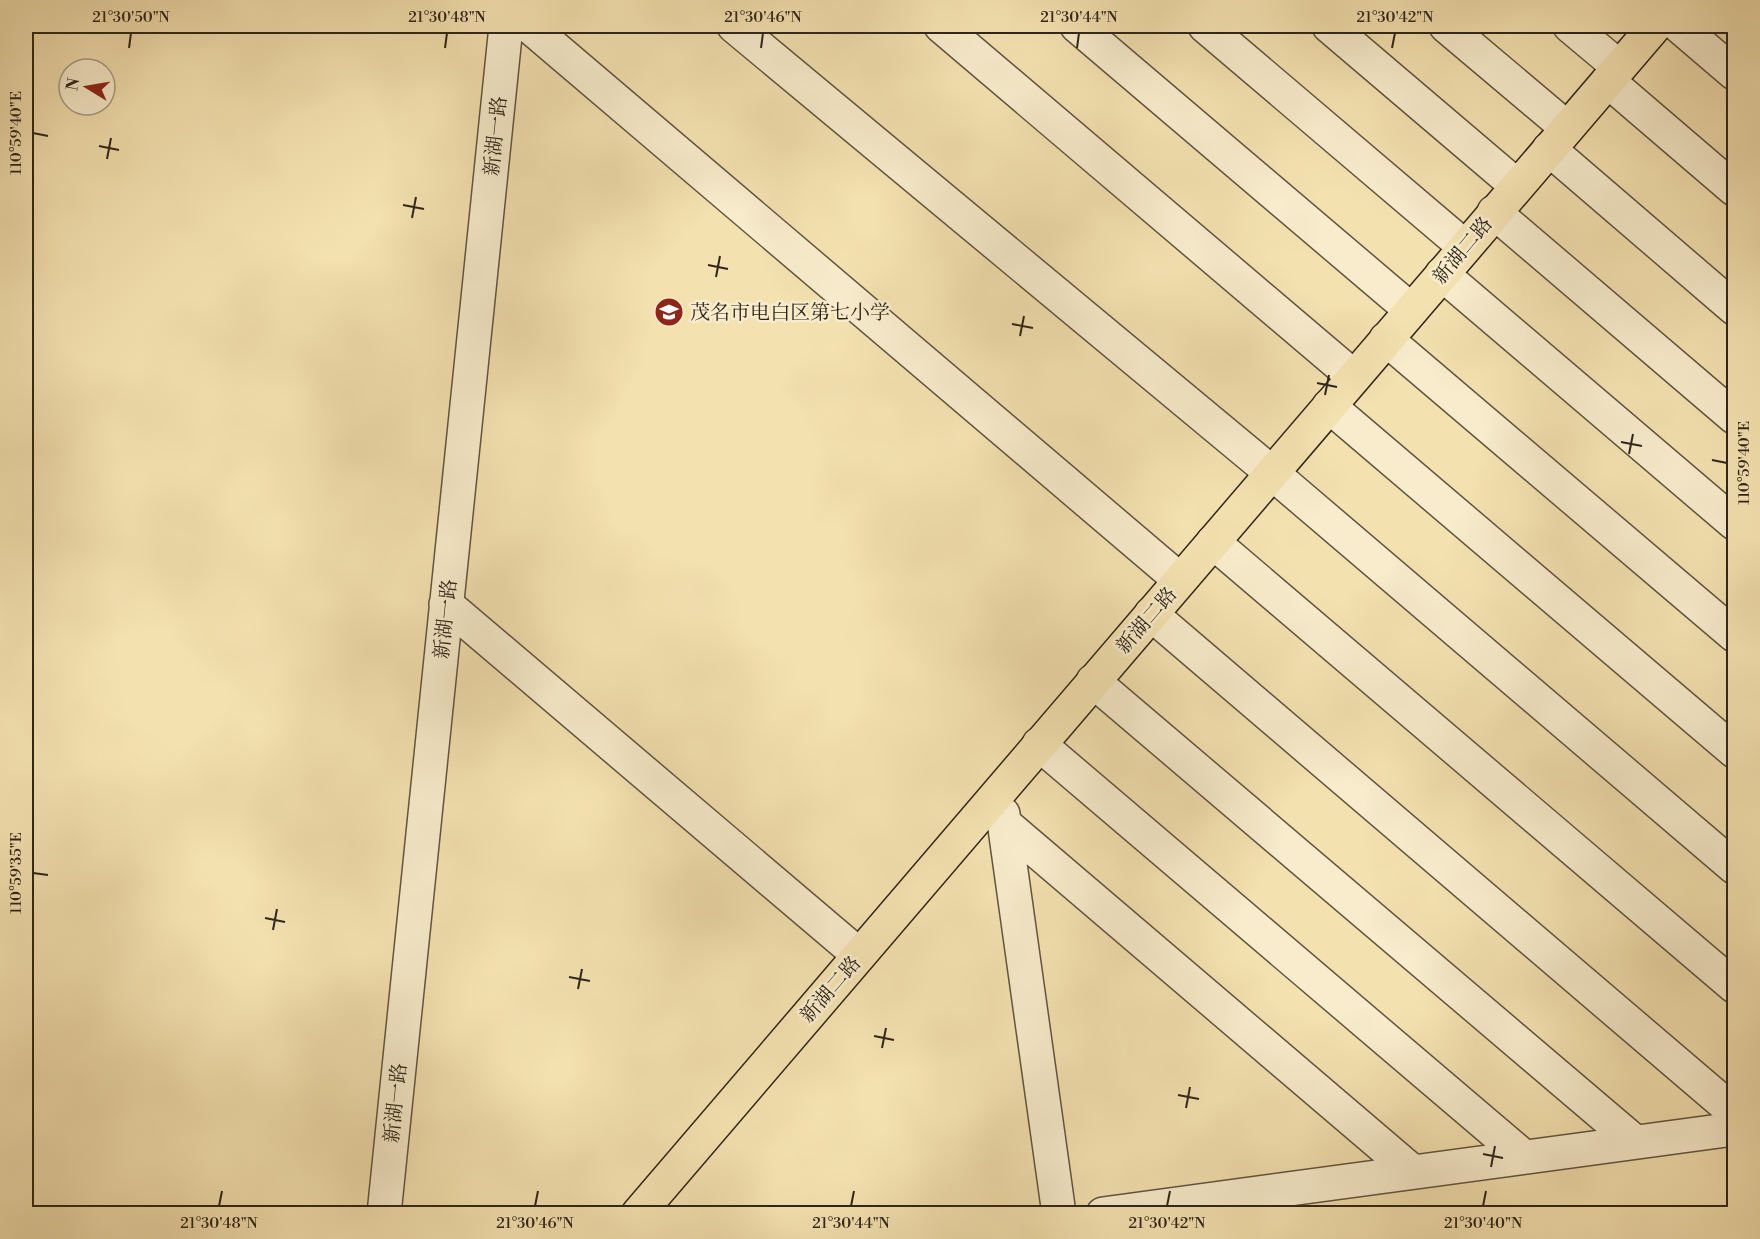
<svg xmlns="http://www.w3.org/2000/svg" width="1760" height="1239" viewBox="0 0 1760 1239" font-family="'Libre Bodoni','Noto Serif SC',serif">
<style>
.lines{fill:none;stroke-linecap:round;stroke-linejoin:round}
.minor-casing{stroke:#605440;stroke-width:36}
.major-casing{stroke:#2e251a;stroke-width:36}
.minor{stroke:#f8eccc;stroke-width:33}
.major{stroke:#f4e1b0;stroke-width:33}
.ticks{fill:none;stroke:#2e251a;stroke-width:2}
.labels{text-anchor:middle;stroke-width:5;stroke-linejoin:round;paint-order:stroke}
.street-label{font-size:20px;fill:#2e251a;stroke:#f8eccc}
.poi-label{font-size:20px;fill:#2e251a;stroke:#f8eccc;text-anchor:start}
.neatline{fill:none;stroke:#2e251a;stroke-width:2}
.ticks-label{font-size:15px;text-anchor:middle;fill:#2e251a}
</style>
<rect width="100%" height="100%" fill="#f4e1b0"/>
<filter id="stains"><feTurbulence type="fractalNoise" baseFrequency=".00333" numOctaves="4"/><feColorMatrix values="0 0 0 0 .2 0 0 0 0 .09 0 0 0 0 .02 0 0 0 .5 -.17"/></filter>
<radialGradient id="worn" r=".72"><stop offset=".6" stop-color="#630" stop-opacity="0"/><stop offset="1" stop-color="#630" stop-opacity=".3"/></radialGradient>
<g class="lines">
<!-- minor casing -->
<g class="minor-casing">
<path id="minor" d="M529 26 1180 580
M734 26 1272 473 1734 867
M941 26 1354 377
M1077 26 1411 310
M1205 26 1465 247
M1329 26 1517 186
M1446 26 1567 128
M1570 26 1619 67
M1679 26 1734 73
M1608 81 1734 189
M1549 149 1734 308
M1494 212 1734 417
M1442 274 1734 523
M1386 339 1734 635
M1329 406 1734 751
M1213 542 1734 986
M446 604 859 955
M1151 614 1734 1112
M1093 681 1635 1142
M1039 744 1524 1157
M1003 814 1059 1214
M1005 824 1413 1172
M384 1214 506 26
M1103 1214 1734 1129"/>
</g>
<!-- major casing -->
<g class="major-casing">
<path id="major" d="M638 1214 1655 26"/>
</g>
<!-- minor -->
<use href="#minor" class="minor"/>
<!-- major -->
<use href="#major" class="major"/>
</g>
<!-- ticks -->
<path class="ticks" d="M129 48 131 33M445 48 447 33M761 48 763 33M1077 48 1079 33M1392 48 1395 33M33 133 48 136M99 146 119 150M107 159 111 138M403 205 424 209M412 218 416 197M708 265 728 269M716 277 720 256M1012 324 1033 328M1020 336 1024 316M1317 383 1337 387M1325 395 1329 375M1621 442 1642 446M1629 454 1633 434M1712 460 1727 463M33 873 48 875M265 918 285 922M273 930 277 909M569 977 590 981M578 989 582 969M874 1036 894 1040M882 1048 886 1028M1178 1095 1199 1099M1186 1108 1190 1087M1483 1154 1503 1158M1491 1167 1495 1146M219 1206 222 1191M535 1206 538 1191M851 1206 854 1191M1167 1206 1170 1191M1483 1206 1486 1191"/>
<!-- icons -->
<defs>
<g id="school-disc" transform="scale(1.5)"><circle r="9.5" fill="#8f2418" stroke="#f8eccc"/><path d="M0-5L7-2L0 1L-7-2ZM-4 1L0 2.5L4 1V4Q0 6-4 4Z" fill="#fff"/></g>
</defs>
<g fill-rule="evenodd">
<use href="#school-disc" x="669" y="312"/>
</g>
<g class="labels">
<!-- street labels -->
<g class="street-label">
<text transform="translate(495 136) rotate(-84)" y="7">新湖一路</text>
<text transform="translate(1462 250) rotate(-50)" y="7">新湖二路</text>
<text transform="translate(445 619) rotate(-84)" y="7">新湖一路</text>
<text transform="translate(1146 620) rotate(-49)" y="7">新湖二路</text>
<text transform="translate(830 989) rotate(-49)" y="7">新湖二路</text>
<text transform="translate(395 1103) rotate(-84)" y="7">新湖一路</text>
</g>
<!-- poi labels -->
<g class="poi-label">
<text x="690" y="319">茂名市电白区第七小学</text>
</g>
</g>
<!-- margin -->
<rect width="1760" height="1239" fill="none" stroke="#f4e1b0" stroke-width="66"/>
<!-- north arrow -->
<g transform="translate(87 87) rotate(281)"><circle r="28" fill="#f8eccc" stroke="#a79c85" stroke-width="1.5"/>
<path d="M0-4.5L10 22L0 15L-10 22Z" fill="#8f2418"/>
<text y="-9" font-size="16" font-weight="bold" text-anchor="middle" fill="#2e251a">N</text>
</g>
<rect x="33" y="33" width="1694" height="1173" class="neatline"/>
<g class="ticks-label">
<text x="131" y="22">21°30'50"N</text>
<text x="447" y="22">21°30'48"N</text>
<text x="763" y="22">21°30'46"N</text>
<text x="1079" y="22">21°30'44"N</text>
<text x="1395" y="22">21°30'42"N</text>
<text transform="translate(16 133) rotate(-90)" y="5">110°59'40"E</text>
<text transform="translate(1744 463) rotate(-90)" y="5">110°59'40"E</text>
<text transform="translate(16 873) rotate(-90)" y="5">110°59'35"E</text>
<text x="219" y="1228">21°30'48"N</text>
<text x="535" y="1228">21°30'46"N</text>
<text x="851" y="1228">21°30'44"N</text>
<text x="1167" y="1228">21°30'42"N</text>
<text x="1483" y="1228">21°30'40"N</text>
</g>
<rect width="100%" height="100%" filter="url(#stains)"/>
<rect width="100%" height="100%" fill="url(#worn)"/>
</svg>
